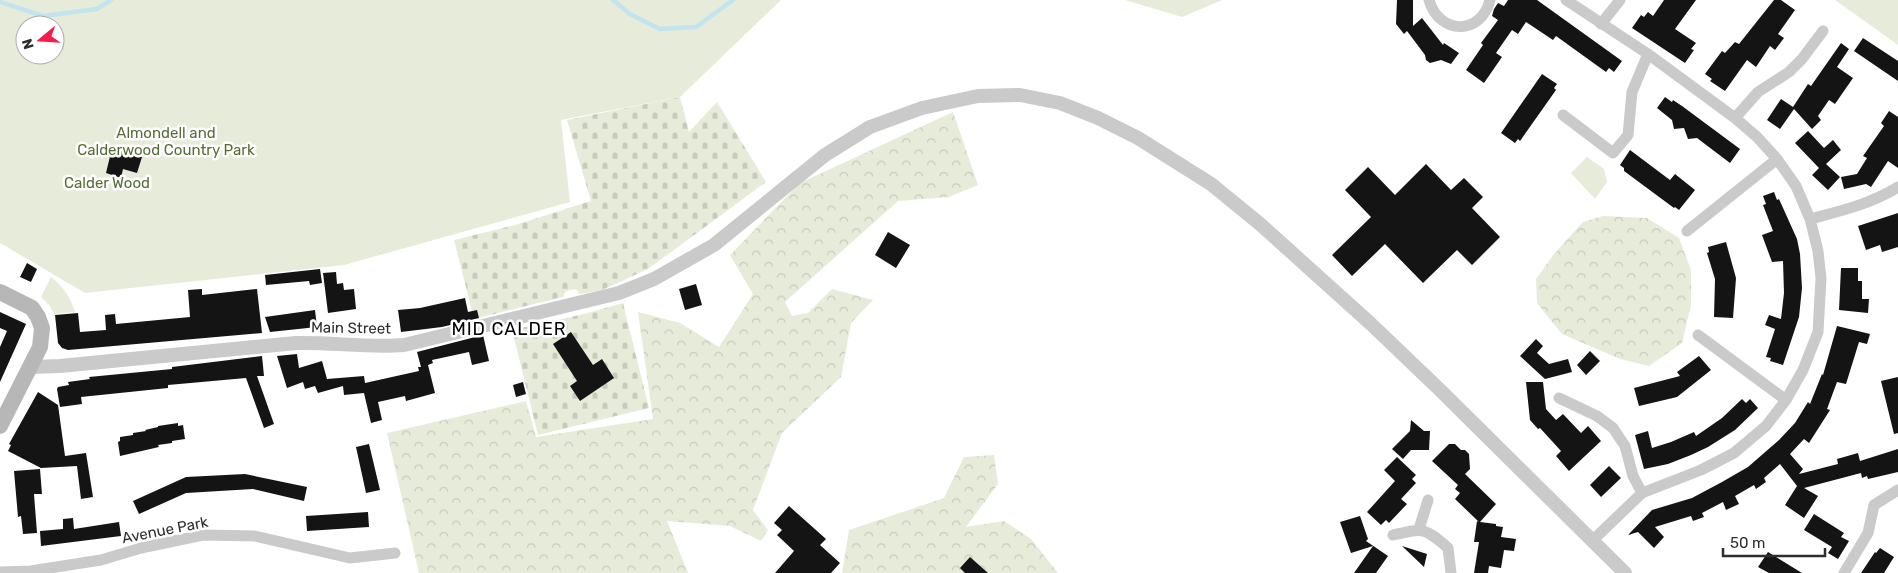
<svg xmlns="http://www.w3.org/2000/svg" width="1898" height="573" viewBox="0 0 1898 573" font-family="Rubik,sans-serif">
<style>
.forest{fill:url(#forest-crowns)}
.cemetery{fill:url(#cemetery-stones)}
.green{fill:#e6ecd9;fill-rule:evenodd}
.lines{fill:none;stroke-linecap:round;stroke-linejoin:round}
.stream{stroke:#c2e4ee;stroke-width:4.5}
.building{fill:#141414}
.minor{stroke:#cacaca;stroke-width:11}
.tertiary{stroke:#cacaca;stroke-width:14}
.secondary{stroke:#b7b7b7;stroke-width:16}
.labels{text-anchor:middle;stroke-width:5;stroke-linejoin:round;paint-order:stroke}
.park-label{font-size:15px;fill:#576d36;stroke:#fff}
.street-label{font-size:15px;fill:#2d2d2d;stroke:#fff}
.quarter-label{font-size:18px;letter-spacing:1px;fill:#000;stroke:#fff}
</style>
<defs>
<pattern id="forest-crowns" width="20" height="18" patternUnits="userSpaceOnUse" patternTransform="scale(1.25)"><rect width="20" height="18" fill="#e6ecd9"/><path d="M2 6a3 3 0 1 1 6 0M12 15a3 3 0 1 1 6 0" fill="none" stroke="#c6cbbb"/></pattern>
<pattern id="cemetery-stones" width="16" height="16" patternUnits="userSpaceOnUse" patternTransform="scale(1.25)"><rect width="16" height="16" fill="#e6ecd9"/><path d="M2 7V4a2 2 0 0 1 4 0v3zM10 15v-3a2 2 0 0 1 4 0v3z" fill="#c6cbbb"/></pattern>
</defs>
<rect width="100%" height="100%" fill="#fff"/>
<!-- forest -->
<path class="forest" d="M953 112 978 185 949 197 898 201 785 302 792 316 808 313 832 289 873 300 851 323 841 377 782 433 753 510 768 530 761 541 730 526 667 521 688 573H419L387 433 526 401 536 437 653 419 638 312 680 323 719 347 753 294 730 255 800 183Z
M1603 216 1647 218 1679 238 1691 270V305L1682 343 1649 366 1620 359 1562 334 1537 303 1536 279 1554 254 1583 222Z
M994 455 998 484 966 527 1004 521 1031 539 1058 573H842L849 530 944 498 964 457Z"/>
<!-- cemetery -->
<path class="cemetery" d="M680 97 689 132 717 102 766 182 648 269 602 290 580 294 575 289 566 291 563 297 474 319 454 240 515 225 591 201 567 120Z
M623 303 649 408 538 435 512 330 584 314Z"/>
<!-- green -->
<path class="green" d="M0 0H781L680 97 561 120 570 202 344 265 85 293 0 243ZM25 25H55V55H25Z
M1125 0H1222L1182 17Z
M1835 0H1898V45Z
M1587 157 1604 169 1607 182 1595 199 1571 173Z
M51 277C64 287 70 297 75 312L54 314 49 305 41 297Z"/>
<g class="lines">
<!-- stream -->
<path class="stream" d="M613 0 630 14 660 29 696 27 733 0
M0 2 43 16 97 9 111 0"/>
</g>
<!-- building -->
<path class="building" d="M1397 0H1413V26L1422 18 1443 45 1444 43 1459 53 1451 64 1441 60 1430 63 1426 60 1425 55 1407 31 1404 34 1396 24Z
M1508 0H1537L1622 61 1614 72 1609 68 1606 72 1556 36 1553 40 1526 22 1518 34 1512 30 1496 53 1502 57 1484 83 1466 70 1483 45 1481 43 1498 20 1492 16 1494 9 1498 3 1504 6Z
M1664 0H1696L1675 29 1696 43 1691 49 1694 50 1685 63 1632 28 1641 15 1644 17 1648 12 1653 16Z
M1774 0H1781L1795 10 1778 34 1784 38 1775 50 1770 46 1756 67 1747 60 1725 91 1710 81 1712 79 1705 74 1722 51 1725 53 1735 42 1739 44Z
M1863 38 1898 61V81L1854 51Z
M1841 43 1849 49 1837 67 1853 78 1835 104 1829 100 1818 116 1821 120 1812 129 1794 109 1780 129 1767 120 1781 99 1793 107 1808 84 1811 86Z
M1542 74 1557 84 1554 88 1556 90 1520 141 1518 139 1515 143 1501 133Z
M1665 97 1672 102 1673 100 1682 106 1740 149 1730 163 1697 138 1688 139 1684 128 1674 129 1672 120 1657 108Z
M1889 111 1898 117V168L1888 161 1871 187 1866 184 1844 189 1841 177 1857 174 1867 158 1863 156 1884 126 1881 123Z
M1808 131 1824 148 1833 140 1841 150 1826 164 1840 177 1828 190 1812 175 1819 168 1795 143Z
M112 148 142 157 137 173 123 169 121 178 106 173Z
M1630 150 1670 180 1675 174 1695 190 1679 210 1675 207 1674 208 1624 171V168L1620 165Z
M1426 164 1451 190 1464 178 1483 197 1472 208 1500 237 1472 265 1457 250 1423 283 1385 244 1352 276 1332 255 1371 217 1345 190 1368 167 1395 195Z
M1774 192 1777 200 1779 199 1797 239 1800 254 1802 288 1799 317 1783 365 1770 361 1771 358 1766 357 1775 329 1765 325 1769 315 1781 319 1784 293 1783 261 1772 262 1762 235 1773 231 1763 205 1766 204 1763 196Z
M1898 213V247L1882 252 1880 245 1866 250 1858 226Z
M888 232 910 245 896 268 875 255Z
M1726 242 1736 278 1733 318 1714 317 1715 279 1707 253 1709 252 1708 247Z
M27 263 37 269 31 282 20 277Z
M1841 268H1858V281H1862V299H1869L1868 313 1839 310Z
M320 269 322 283 310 285 309 281 266 285 265 275Z
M336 272 337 284 343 283 344 290 354 289 356 309 328 313 323 273Z
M696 284 702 305 685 310 679 289Z
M202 289V295L257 289 262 333 68 350 62 348 58 343 55 315 78 313 80 332 106 330 105 315 115 314 116 324 190 317 188 290Z
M465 298 468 312 477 310 479 318 442 327 401 332 398 310 420 308Z
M315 310 317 327 270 332 265 317Z
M0 312 26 324 0 382V347L7 331 0 328Z
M1837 326 1870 334 1867 344 1859 342 1846 384 1837 382 1827 409 1830 410 1809 443 1804 439 1790 454 1803 469 1799 474 1838 464 1837 459 1858 453 1860 461 1898 449V472L1868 479 1867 476 1862 478 1861 473 1804 488 1818 496 1804 518 1785 505 1797 486 1780 464 1764 478 1766 482 1756 489 1754 485 1735 496 1739 504 1726 510 1723 502 1702 513 1704 517 1693 521 1691 516 1655 527 1664 537 1654 548 1638 532 1628 535 1652 510 1692 498 1722 482 1748 467 1779 440 1795 423 1808 402 1810 404 1822 374 1823 375Z
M571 332 593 365 602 359 614 378 580 401 570 386 577 381 553 344Z
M483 335 489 361 472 365 469 352 432 360 433 363 428 365 435 393 406 401 405 396 378 402 382 420 371 423 364 393 344 395 343 386 318 393 315 386 305 389 303 382 287 388 277 356 297 354 299 368 322 361 327 379 364 376 365 383 419 371 418 367 425 365 421 367 417 352Z
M1536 339 1543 346 1537 353 1549 364 1568 359 1572 372 1545 379 1520 356Z
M1590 351 1600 361 1586 375 1577 365Z
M262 356 264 376H257L274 424 264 428 246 378 168 385V388L81 397 82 404 60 407 57 389 58 387 69 385 68 382 90 379 89 377 172 369V367Z
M1699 356 1711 370 1677 397 1639 406 1634 388 1680 376 1677 372Z
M1898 377V433L1894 434 1881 381Z
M523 382 526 394 516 397 513 385Z
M1526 382H1543L1546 409 1556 420 1563 414 1581 433 1588 426 1601 441 1569 471 1556 456 1561 451 1540 428 1538 429 1530 420Z
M38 392 58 405 65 456 86 453 93 497 81 499 77 466 41 468 8 451 11 445 9 444Z
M1742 399 1746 403 1750 399 1758 408 1735 430 1708 447 1691 455 1668 464 1644 469 1635 435 1648 431 1652 448 1671 442 1694 432 1696 436 1722 418Z
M1411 420 1424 431H1430L1429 450H1411L1403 459 1392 449 1410 431Z
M178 423V426L183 425 185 439 172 441V443L158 445 159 447 120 456 118 442 120 441V437L133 435V433L146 431 145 430 158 427V426Z
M369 444 380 490 366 493 356 447Z
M1449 444H1455L1461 450H1465L1469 454 1470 469 1465 474 1496 504 1480 522 1496 524V526L1503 527 1501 537 1516 539 1514 551 1504 550 1501 568 1489 566 1488 573H1474L1479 542H1474L1477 521 1479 522 1455 499 1460 493 1455 489 1458 485 1432 461Z
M1397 457 1416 475 1412 479 1416 483 1401 499 1407 504 1389 523 1386 520 1381 525 1367 512 1395 481 1384 470Z
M1609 466 1621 478 1601 497 1590 485Z
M40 469 42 494H34L37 533 23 534 21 516 18 517 14 471Z
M245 474 307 487 304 501 253 489 186 493 139 514 133 501 186 477Z
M789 506 826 539 820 545 840 563 831 573H775L794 551 777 535 782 530 774 523Z
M368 512 369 527 307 531 306 516Z
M1814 514 1844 533 1841 537 1849 541 1838 559 1828 553 1832 547 1804 530Z
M1360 516 1368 539 1366 541 1388 556 1376 573H1354L1373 546 1351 553 1340 522Z
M73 518 74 529 119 522 121 536 41 546 40 531 63 529V519Z
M1402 546 1427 554 1424 567Z
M1880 548 1894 557 1884 573H1861L1875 552 1876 553Z
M1768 552 1802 573H1769L1758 567Z
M970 557 988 573H965L960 568Z"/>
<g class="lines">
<!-- minor -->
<path class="minor" d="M1429 0C1439 35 1481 36 1490 0
M1566 0 1648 54 1735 118 1757 137 1777 159 1796 186 1810 219 1818 251 1821 278 1818 332 1803 370 1786 400 1766 426 1734 453 1701 470 1642 493 1593 540
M1601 24 1620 0
M1563 115 1613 153 1628 135 1632 92 1648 54
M1735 118 1758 92 1789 72 1802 59 1823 31
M1810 219C1840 211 1871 204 1898 187
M1687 231 1777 159
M1698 335 1786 400
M1559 398 1597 416 1613 428 1625 446 1633 476 1642 493
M1419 529 1428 500
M1393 535C1423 528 1424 527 1448 548L1451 573
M0 572 31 571 101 560 141 548 203 535 255 536 350 558 395 553
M1844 573 1868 533 1874 505 1898 490"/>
<!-- tertiary -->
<path class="tertiary" d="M31 367 60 366 296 343C332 342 368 348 404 345L619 293 654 279 714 245 825 155 870 127 922 108 978 96 1020 95 1060 103 1098 118 1138 138 1211 184 1260 224 1371 324 1439 389 1625 573"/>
<!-- secondary -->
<path class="secondary" d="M0 292 32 308 38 317 42 328 40 347 0 426"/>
</g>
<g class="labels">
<!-- park labels -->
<g class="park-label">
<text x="166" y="138">Almondell and<tspan x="166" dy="17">Calderwood Country Park</tspan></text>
<text x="107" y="188">Calder Wood</text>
</g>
<!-- street labels -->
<g class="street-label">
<text transform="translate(351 328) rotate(1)" y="5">Main Street</text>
<text transform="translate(165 530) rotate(-11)" y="5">Avenue Park</text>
</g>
<!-- quarter labels -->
<g class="quarter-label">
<text x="509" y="335">MID CALDER</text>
</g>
</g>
<!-- north arrow -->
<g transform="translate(40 40) rotate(252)"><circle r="24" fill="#ffffff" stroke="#ababab"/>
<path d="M0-4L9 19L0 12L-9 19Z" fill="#f61c4c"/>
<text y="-8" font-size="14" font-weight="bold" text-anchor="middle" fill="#2d2d2d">N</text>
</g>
<!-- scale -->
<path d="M1723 548v8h102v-8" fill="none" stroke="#2d2d2d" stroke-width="2.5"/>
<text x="1730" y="548" font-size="15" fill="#2d2d2d" stroke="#ffffff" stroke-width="4" paint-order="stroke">50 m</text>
</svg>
